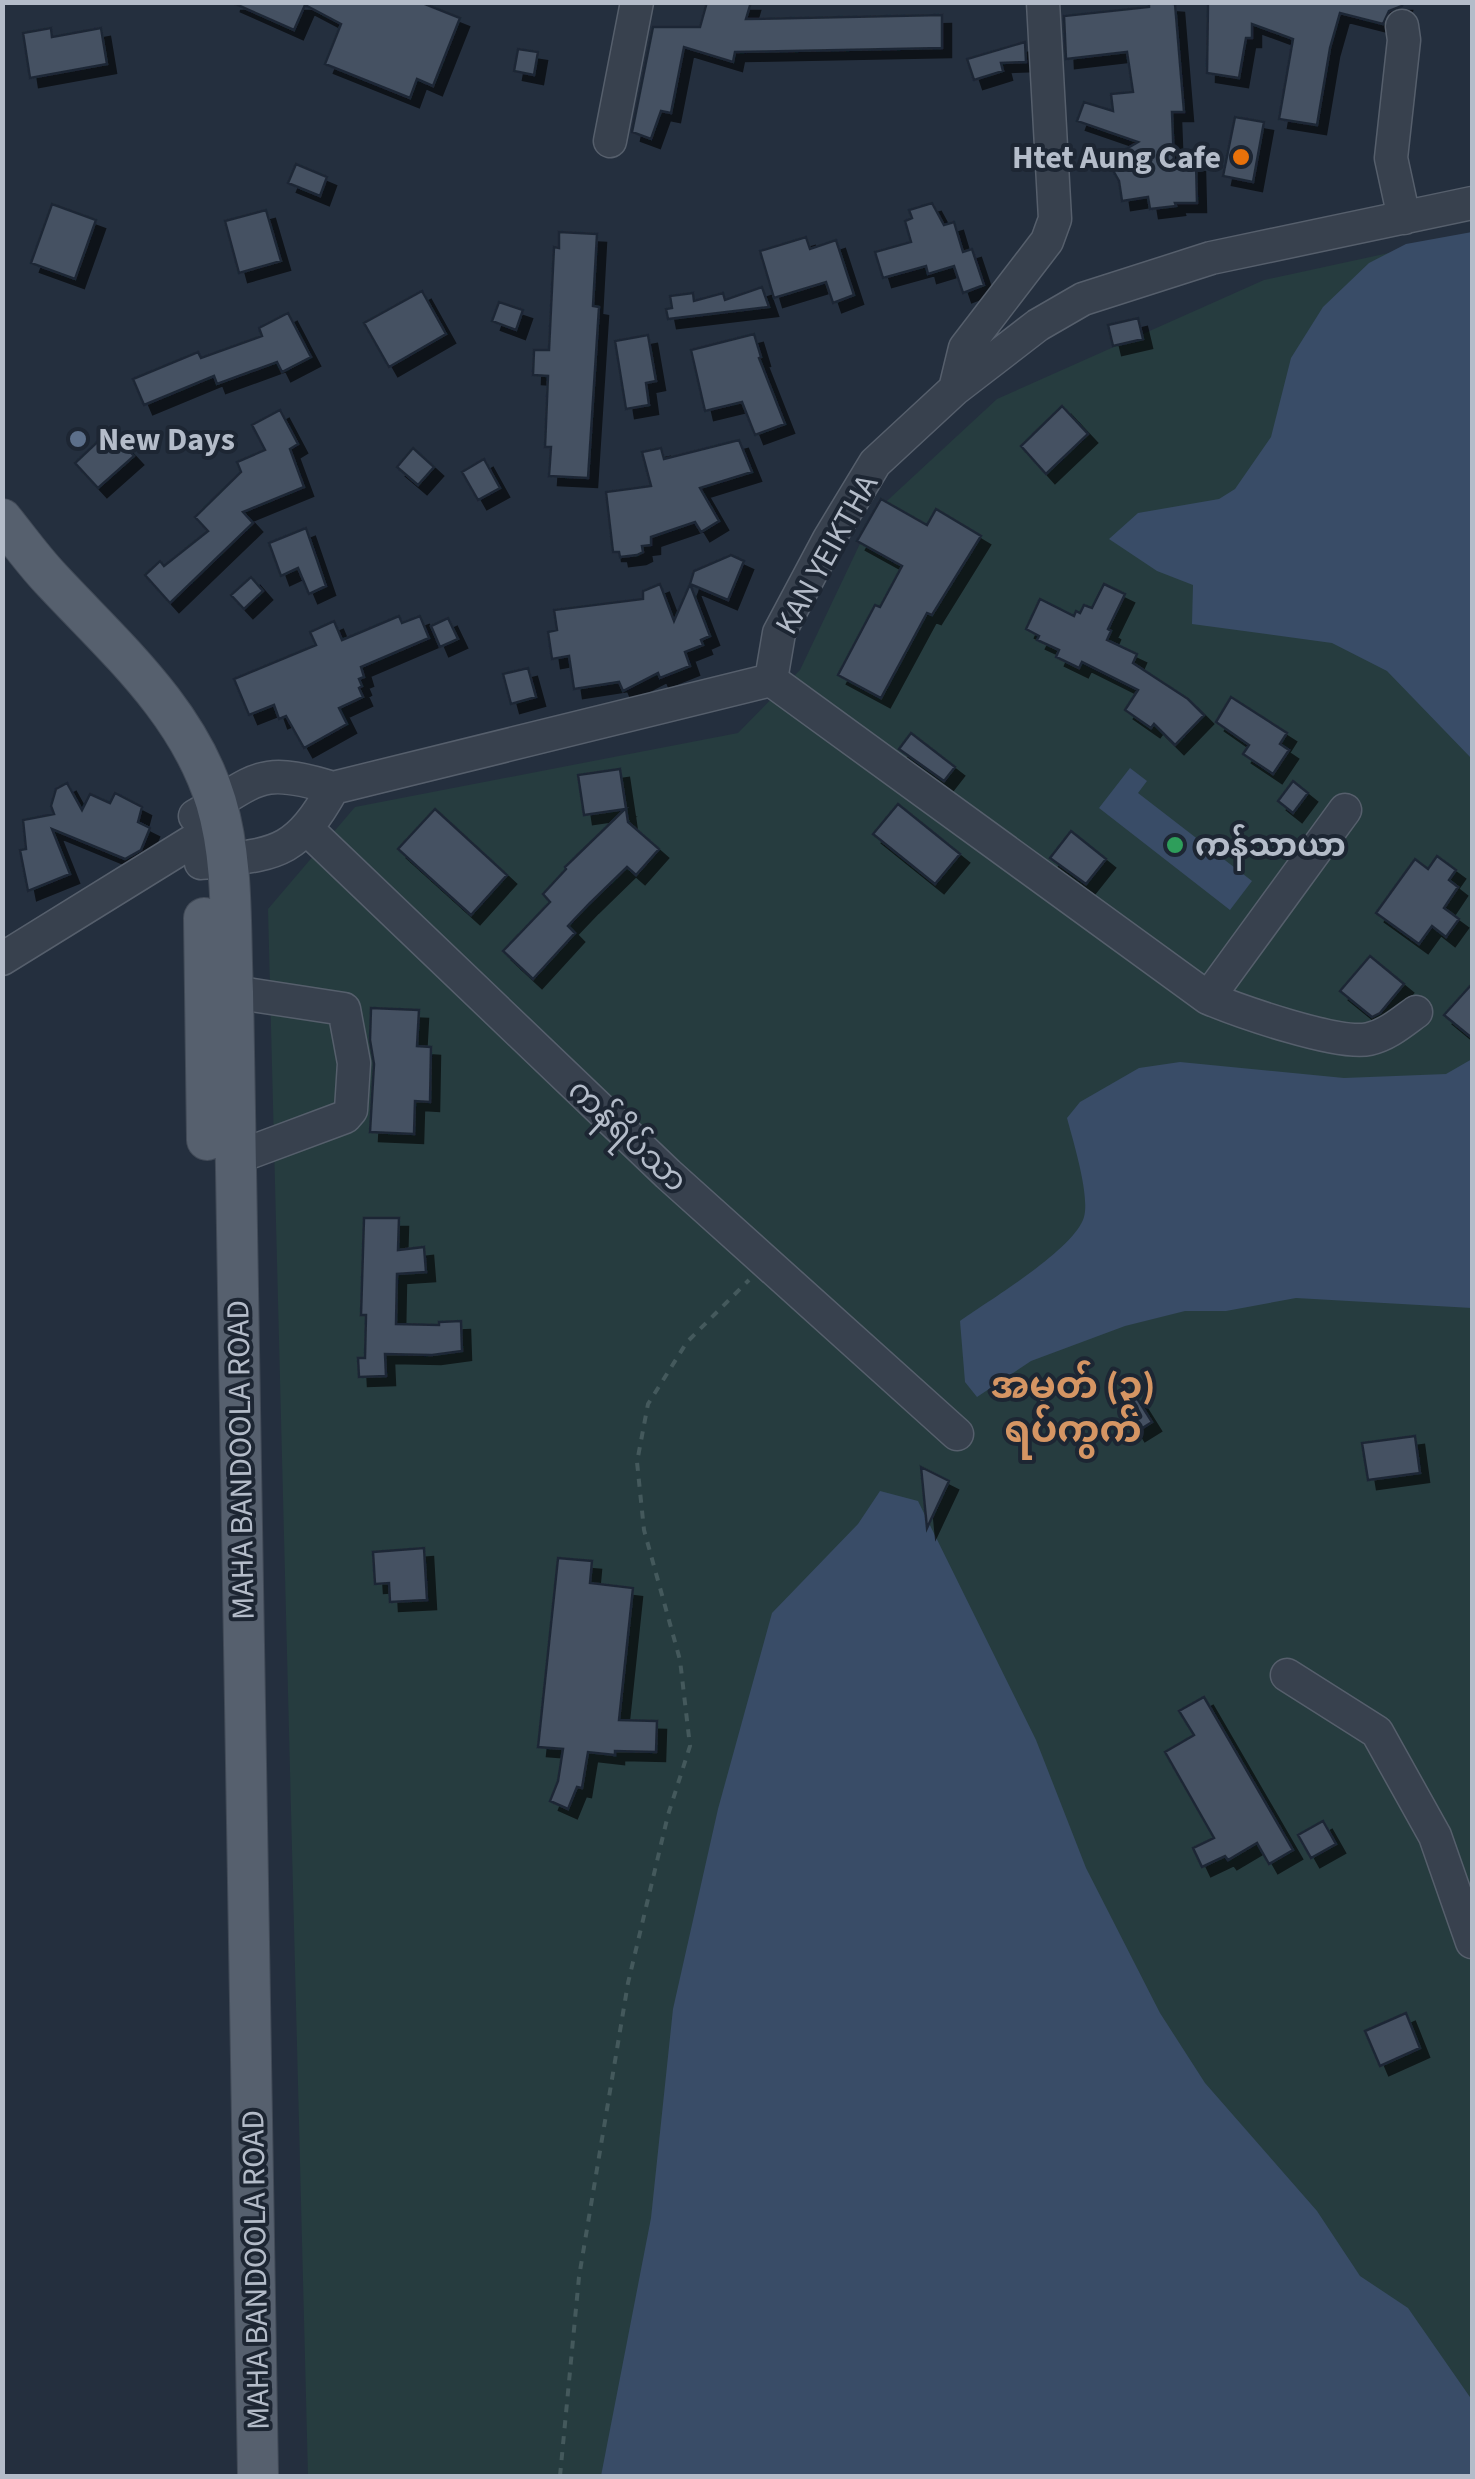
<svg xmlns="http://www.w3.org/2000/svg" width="1475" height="2479" viewBox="0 0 1475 2479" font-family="'Source Sans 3','Noto Sans Myanmar',sans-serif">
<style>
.green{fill:#263c3f}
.water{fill:#394c67}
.building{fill:#455162;stroke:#1f2835;stroke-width:2.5;filter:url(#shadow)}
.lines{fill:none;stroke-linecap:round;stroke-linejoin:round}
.minor-casing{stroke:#565f6c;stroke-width:35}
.major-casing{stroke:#414a57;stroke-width:42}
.path{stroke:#44595c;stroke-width:4;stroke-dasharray:8 8;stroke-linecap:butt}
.minor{stroke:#38414e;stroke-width:32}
.major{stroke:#56606e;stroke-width:40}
.food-dot{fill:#e8710a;stroke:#1d2633;stroke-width:4}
.service-dot{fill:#5c6f8a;stroke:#1d2633;stroke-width:4}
.leisure-dot{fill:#2e9e5b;stroke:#1d2633;stroke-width:4}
.labels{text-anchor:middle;stroke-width:8;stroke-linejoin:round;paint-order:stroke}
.poi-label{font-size:32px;font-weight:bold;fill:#b4bcc9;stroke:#1d2633;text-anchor:start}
.street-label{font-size:32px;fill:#b4bcc9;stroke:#1d2633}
.quarter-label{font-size:38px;font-weight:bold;fill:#d59563;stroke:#1d2633}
</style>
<defs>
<filter id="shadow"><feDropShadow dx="9" dy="9" stdDeviation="0" flood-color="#0009"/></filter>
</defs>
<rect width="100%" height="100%" fill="#242f3e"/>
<!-- green -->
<path class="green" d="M1472 235V2476H308L268 909 355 807 738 733 800 670 875 512 997 399 1264 280Z"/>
<!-- water -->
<path class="water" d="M1472 232V759L1387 671 1332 643 1192 624 1193 585 1157 571 1109 539 1138 513 1219 499 1235 489 1271 437 1291 358 1323 307 1369 263 1406 244Z
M1130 768 1147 781 1138 793 1252 881 1230 910 1099 808Z
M1472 1059V1308L1296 1298 1226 1311H1185L1125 1326 1031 1361 977 1397 965 1382 960 1321C988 1301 1075 1249 1084 1217 1090 1195 1073 1141 1067 1118L1080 1102 1139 1068 1180 1062 1344 1078 1446 1074Z
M880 1491 918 1501 1036 1740 1086 1868 1160 2013 1205 2083 1317 2211 1360 2276 1408 2308 1472 2400V2476H601L651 2218 673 2009 718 1809 772 1613 858 1524Z"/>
<!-- building -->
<path class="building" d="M231 2H420L460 18 433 86 417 79 410 98 325 64 341 24 305 5 294 30Z
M707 2H751L746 19 942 15V48L735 52 733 62 684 47 671 113 661 111 651 139 632 132 653 27H700Z
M1149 2 1175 4 1184 112H1172L1174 164 1196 163 1197 203H1175L1176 206 1150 209 1148 197 1122 201 1119 181 1107 160 1138 142 1077 121 1084 102 1113 111 1111 94 1133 92 1127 52 1066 59 1064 16 1149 7Z
M1403 2 1402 6 1389 11 1383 24 1340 13 1330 48 1317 125 1279 119 1293 39 1252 24V38H1246L1239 78 1207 73 1208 3Z
M51 28 52 37 101 28 107 64 30 78 23 33Z
M1025 42 1026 62 1001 63 1003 71 974 80 967 59Z
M518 49 538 52 534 75 514 71Z
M1235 117 1264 122 1253 182 1223 176Z
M296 164 327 177 320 196 288 183Z
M932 203 944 225 954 222 963 252 972 249 984 285 963 293 954 266 928 274 926 266 883 278 875 252 911 242 905 221 912 218 909 210Z
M52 204 96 220 75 279 31 263Z
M266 210 281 261 239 273 225 221Z
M559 232 597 234 593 306 599 307 588 478 549 476 551 447H545L548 376 533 375 534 350H549L554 247 559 248Z
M806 237 810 249 836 240 854 295 833 303 826 282 774 298 760 251Z
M762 287 769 307 668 319 666 309 672 308 670 296 693 293 694 301 723 293 725 300Z
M422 291 446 334 389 367 364 323Z
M499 302 523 310 516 330 492 321Z
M288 313 311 357 282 372 277 362 217 384 214 376 144 405 133 379 198 352 201 358 262 336 259 328Z
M1138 318 1143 339 1113 346 1108 325Z
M754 334 761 357 759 358 785 424 755 435 742 402 705 411 691 350Z
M648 335 656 381 646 383 649 405 626 409 615 341Z
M1062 406 1088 434 1046 474 1021 446Z
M280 410 298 444 290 449 304 487 243 512 253 523 170 603 145 575 160 561 164 566 208 531 195 517 241 472 237 462 265 450 252 425Z
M110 430 134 456 98 488 75 463Z
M739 440 752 472 700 488 719 521 701 532 695 522 651 537V545L642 546 643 552 637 555 620 557 619 552H613L606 492 651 486 642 452 661 448 664 459Z
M413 448 434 467 418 485 397 467Z
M484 459 500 488 478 500 462 472Z
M881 499 927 525 936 509 981 536 932 615 927 613 881 698 838 675 875 605 880 607 902 566 857 541Z
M306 528 326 586 309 594 298 568 281 576 269 543Z
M731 555 744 561 728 600 690 584 694 571Z
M251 577 263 591 244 609 231 595Z
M660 584 674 621 690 584 710 636 701 640 703 645 685 652 690 666 660 678 658 673 623 691 619 682 574 689 569 656 552 659 548 632 557 630 554 610 643 599V591Z
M1104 584 1125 594 1108 629 1111 631 1107 640 1137 654 1133 663 1188 699 1204 715 1175 745 1154 724 1151 728 1125 710 1138 690 1082 662 1079 668 1056 657 1059 650 1037 640 1039 636 1026 629 1040 599 1074 616 1076 611 1080 613 1084 605 1092 608Z
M399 616 402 623 420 616 429 638 361 667 364 677 359 679 362 686 359 688 363 697 339 708 347 724 304 748 286 716 279 719 274 705 249 715 234 679 316 645 310 632 334 621 342 640Z
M448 618 458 639 440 647 431 626Z
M528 668 536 697 511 704 503 674Z
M1231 697 1287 733 1280 744 1289 750 1273 774 1243 754 1249 745 1216 722Z
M911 733 955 767 944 781 899 749Z
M620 769 628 822 659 849 636 875 627 867 589 904 568 926 575 933 533 979 503 951 550 902 543 894 566 869 565 867 625 809 584 815 578 775Z
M1293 781 1308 793 1293 813 1278 801Z
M67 783 82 810 90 794 110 803 115 793 142 807 138 822 150 828 141 850 125 859 52 829 70 874 28 891 20 850 26 849 23 820 54 814 51 806 56 789Z
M898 804 960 854 935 884 873 834Z
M435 809 507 875 471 915 398 849Z
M1071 831 1106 859 1086 884 1050 858Z
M1437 856 1456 870 1449 880 1458 887 1444 908 1459 919 1446 937 1432 926 1419 944 1376 913 1415 859 1428 869Z
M1370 956 1404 984 1380 1013 1372 1017 1340 991Z
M1472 984V1038L1444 1015Z
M371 1008 419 1010 417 1046 431 1047 430 1102 415 1101 414 1134 370 1132 374 1064 370 1040Z
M364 1218H399L398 1250 424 1247 426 1272 397 1274 396 1324 439 1325V1322L461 1321 462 1351 432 1355 385 1354 386 1376 359 1377 358 1358H365L366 1315H361Z
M1135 1395 1152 1422 1136 1432 1119 1404Z
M1415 1436 1420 1473 1368 1480 1362 1443Z
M921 1467 949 1481 927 1528Z
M424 1548 427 1600 390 1602 389 1583 375 1584 373 1552Z
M558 1558 592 1561 590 1583 633 1588 619 1720 657 1721 656 1752 615 1751V1755L588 1752 582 1788 577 1787 568 1809 550 1801 558 1781 563 1749 538 1747Z
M1204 1697 1293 1850 1269 1864 1257 1843 1228 1860 1225 1856 1202 1867 1193 1848 1214 1838 1165 1752 1194 1735 1179 1711Z
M1323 1821 1336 1844 1311 1858 1298 1835Z
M1406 2013 1420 2048 1380 2066 1365 2031Z"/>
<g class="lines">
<!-- minor casing -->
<g class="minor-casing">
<path id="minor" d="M1402 26 1404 40 1391 158 1404 218
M610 141 637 2
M955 389 965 348 1047 241 1055 219 1043 2
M771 680 1208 998 1345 810
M333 788 771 680 779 633 829 539 875 463 955 389 1038 325 1083 299 1211 258 1472 203
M195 816C258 780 258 765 333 788
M307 829 668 1174 957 1434
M201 863C274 853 294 858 333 788
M2 959 196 839 221 830
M233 992 344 1009 354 1063 351 1110 345 1117 235 1158
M1208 998C1239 1011 1339 1046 1369 1039 1387 1035 1401 1023 1416 1012
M1287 1675 1377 1732 1435 1836 1472 1942"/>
</g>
<!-- major casing -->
<g class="major-casing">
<path id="major" d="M2 519C18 539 33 560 50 578 114 647 188 710 216 802 234 862 230 930 233 992L258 2476
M204 918 207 1140"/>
</g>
<!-- path -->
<path class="path" d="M560 2476 579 2277 628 1983 668 1815 690 1746 680 1660 644 1530 637 1462 648 1404 687 1342 749 1280"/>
<!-- minor -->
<use href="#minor" class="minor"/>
<!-- major -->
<use href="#major" class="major"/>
</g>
<!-- markers -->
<circle class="food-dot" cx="1241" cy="157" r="10"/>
<circle class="service-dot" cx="78" cy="439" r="10"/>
<circle class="leisure-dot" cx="1175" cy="845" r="10"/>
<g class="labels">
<!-- poi labels -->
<g class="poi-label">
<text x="1221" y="168" text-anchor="end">Htet Aung Cafe</text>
<text x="98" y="450">New Days</text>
<text x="1195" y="856">ကန်သာယာ</text>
</g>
<!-- street labels -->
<g class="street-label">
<text transform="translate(826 554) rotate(-61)" y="11">KAN YEIKTHA</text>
<text transform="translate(628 1135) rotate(43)" y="11">ကန်ရိပ်သာ</text>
<text transform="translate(240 1460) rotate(-91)" y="11">MAHA BANDOOLA ROAD</text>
<text transform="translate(255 2270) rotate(-91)" y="11">MAHA BANDOOLA ROAD</text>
</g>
<!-- quarter labels -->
<g class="quarter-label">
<text x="1073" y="1398">အမှတ် (၃)<tspan x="1073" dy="44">ရပ်ကွက်</tspan></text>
</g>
</g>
<!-- border -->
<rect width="1475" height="2479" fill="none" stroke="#b4bcc9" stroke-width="10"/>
</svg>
